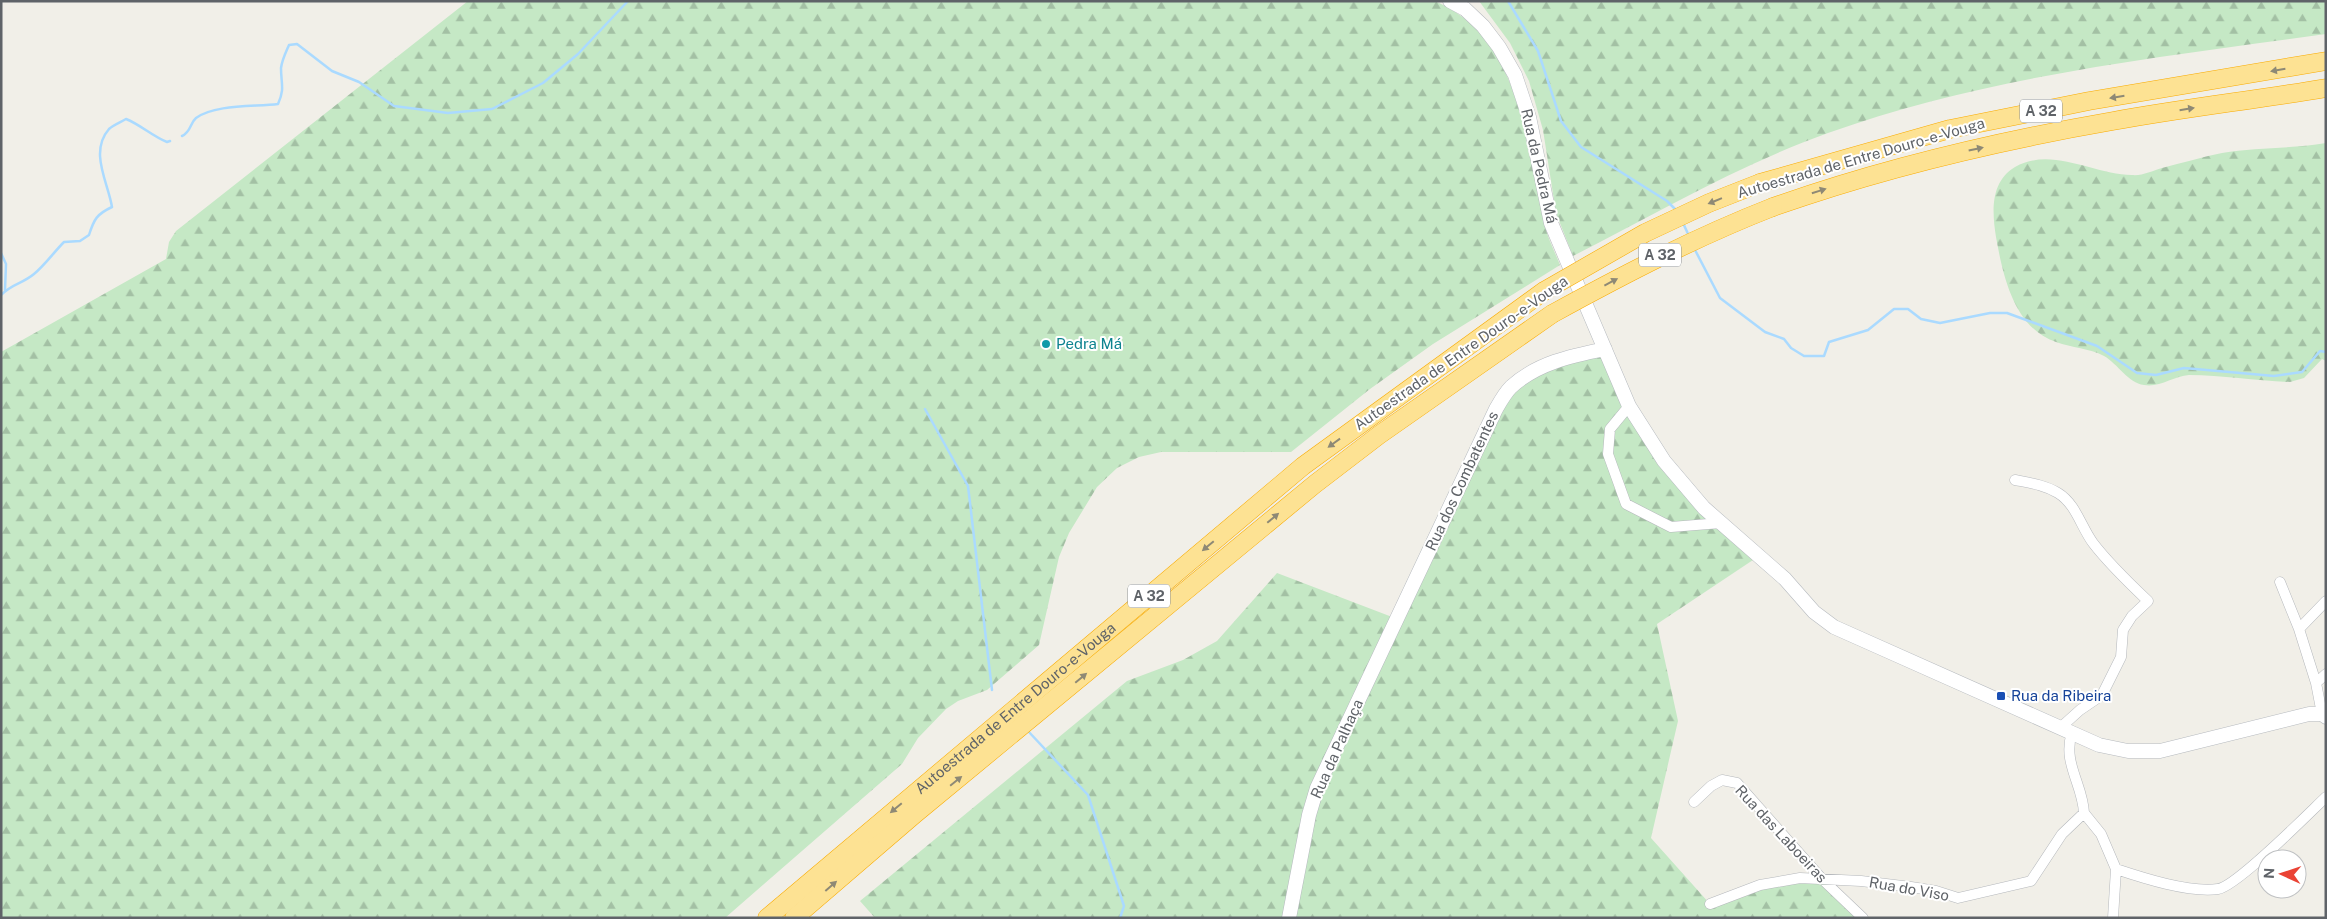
<svg xmlns="http://www.w3.org/2000/svg" width="2327" height="919" viewBox="0 0 2327 919" font-family="'Public Sans',sans-serif">
<style>
.forest{fill:url(#forest-firs)}
.lines{fill:none;stroke-linecap:round;stroke-linejoin:round}
.stream{stroke:#aadaff;stroke-width:2.5}
.street-casing{stroke:#b5b8bc;stroke-width:11}
.secondary-casing{stroke:#b6babf;stroke-width:15}
.highway-casing{stroke:#f9ab00;stroke-width:19}
.street{stroke:#fff;stroke-width:10}
.secondary{stroke:#fff;stroke-width:14}
.highway{stroke:#fde293;stroke-width:18}
.highway-bridge-casing{stroke:#f9ab00;stroke-width:19;stroke-linecap:butt}
.highway-bridge{stroke:#fde293;stroke-width:18}
.oneway{fill:#8e8975}
.culture-dot{fill:#0f9aa8;stroke:#fff;stroke-width:2}
.transit-dot{fill:#1a4fb4;stroke:#fff;stroke-width:2}
.labels{text-anchor:middle;stroke-width:4;stroke-linejoin:round;paint-order:stroke}
.shield{fill:#fff;stroke:#8f9295;stroke-width:1}
.shield-label{font-size:14px;font-weight:bold;fill:#5f6368}
.street-label{font-size:15px;fill:#5f6368;stroke:#fff}
.culture-label{font-size:15px;fill:#0d838f;stroke:#fff;text-anchor:start}
.transit-label{font-size:15px;fill:#164399;stroke:#fff;text-anchor:start}
</style>
<defs>
<pattern id="forest-firs" width="22" height="20" patternUnits="userSpaceOnUse" patternTransform="scale(1.25)"><rect width="22" height="20" fill="#c5e8c5"/><path d="M5 1l3.5 6h-7zM16 11l3.5 6h-7z" fill="#a3c0a4"/></pattern>
</defs>
<rect width="100%" height="100%" fill="#f1efe8"/>
<!-- forest -->
<path class="forest" d="M468 1H1435C1523 39 1525 146 1545 226 1548 239 1555 252 1560 265L1433 344 1370 389 1291 452H1161L1139 457 1117 468 1097 487 1069 533 1059 557 1039 645 987 690 958 701 946 709 918 738 902 764 725 918H1V352L166 259 169 242 176 231Z
M1479 1H2326V34C2159 57 1987 76 1828 133 1739 165 1657 213 1573 256L1556 213 1543 130 1529 81 1510 43Z
M2326 143V361L2322 359 2304 378 2290 382C2256 381 2223 375 2189 375 2174 376 2159 388 2144 385 2128 383 2118 364 2104 356 2089 348 2072 348 2056 342 2014 328 2003 276 1996 237 1992 212 1990 182 2015 167 2052 146 2094 175 2132 175 2142 176 2152 171 2162 168 2182 163 2202 157 2222 153 2256 147 2291 149 2326 143Z
M1605 349 1664 461 1759 556 1657 624 1678 721 1651 838 1710 904 1760 885 1822 879 1863 918H875L860 901 1127 681 1183 660 1217 641 1277 573 1400 620 1496 409 1533 370Z"/>
<g class="lines">
<!-- stream -->
<path class="stream" d="M1508 1 1538 51 1561 121 1581 147 1667 201 1677 211
M182 136C191 132 190 123 196 118 215 104 255 107 278 104 285 89 281 84 281 68 282 60 286 52 289 45L297 44 332 71 359 82 394 106 448 113 492 109 543 83 578 54 628 1
M1683 223 1689 236
M1694 248 1720 298 1765 332 1784 339 1791 348 1804 356H1824L1829 342 1868 330 1894 309H1908L1921 319 1940 323 1990 313H2007L2097 346 2137 373 2156 375 2184 368 2274 376 2302 372 2320 351 2326 352
M1 253 6 264 5 290
M1 295C13 283 22 284 34 274 45 265 54 252 64 242L80 241 89 235C94 219 97 214 112 207 108 182 89 152 109 129 113 125 121 122 126 119 141 125 152 136 167 142L170 141
M925 409 968 486 992 690
M1028 731 1088 795 1124 906 1120 918"/>
<!-- street casing -->
<g class="street-casing">
<path id="street" d="M1629 406 1610 429 1608 454 1626 504 1671 527 1721 523
M2015 480C2030 483 2045 485 2058 493 2076 504 2081 527 2093 543 2109 564 2129 583 2148 601L2132 616 2123 630 2121 657 2102 695 2080 710 2060 728
M2280 582 2299 629
M2316 683 2326 674
M2322 714 2316 683 2299 629 2326 601
M1694 802 1711 786 1722 780 1737 783 1822 879 1863 918
M2084 813 2101 834 2116 869 2113 918
M2116 869C2143 878 2189 893 2218 889 2237 886 2308 814 2326 797
M1710 904 1760 885 1800 878 1861 881 1911 887 1936 891 1958 898 2031 881 2062 834 2084 813C2083 785 2062 762 2072 733"/>
</g>
<!-- secondary casing -->
<g class="secondary-casing">
<path id="secondary" d="M1450 1 1465 9 1483 26 1499 47 1515 75 1529 117 1551 223 1629 406 1664 461 1704 508 1785 579 1814 612 1834 627 2099 745 2128 751H2160L2309 714H2322L2326 717
M1289 918 1309 815 1317 788 1496 409C1500 402 1505 393 1511 387 1537 363 1571 356 1605 349"/>
</g>
<!-- highway casing -->
<g class="highway-casing">
<g id="highway">
<path d="M1760 183 1950 129 2089 101 2326 61"/>
<path d="M1773 207C1883 168 1998 141 2113 121 2184 108 2255 100 2326 88"/>
<path id="s1" d="M767 918 1303 466 1544 291"/>
<path d="M794 918 915 814 1315 484 1379 435 1552 314"/>
</g>
</g>
<!-- street -->
<use href="#street" class="street"/>
<!-- secondary -->
<use href="#secondary" class="secondary"/>
<!-- highway -->
<use href="#highway" class="highway"/>
<!-- highway-bridge casing -->
<g class="highway-bridge-casing">
<path id="highway-bridge" d="M1544 291 1645 233 1709 203 1760 183
M1552 314C1625 274 1696 237 1773 207"/>
</g>
<!-- highway-bridge -->
<use href="#highway-bridge" class="highway-bridge"/>
</g>
<!-- one-way arrows -->
<defs><path id="oneway-solid" d="M-6-.8H1V-3.2L6.5 0L1 3.2V.8H-6Z" transform="scale(1.25)"/></defs>
<g class="oneway">
<use href="#oneway-solid" transform="translate(2278 70) rotate(170)"/>
<use href="#oneway-solid" transform="translate(2117 97) rotate(171)"/>
<use href="#oneway-solid" transform="translate(2187 109) rotate(-9)"/>
<use href="#oneway-solid" transform="translate(1976 149) rotate(-12)"/>
<use href="#oneway-solid" transform="translate(1819 191) rotate(-18)"/>
<use href="#oneway-solid" transform="translate(1715 201) rotate(158)"/>
<use href="#oneway-solid" transform="translate(1611 282) rotate(-28)"/>
<use href="#oneway-solid" transform="translate(1334 443) rotate(144)"/>
<use href="#oneway-solid" transform="translate(1273 518) rotate(-40)"/>
<use href="#oneway-solid" transform="translate(1208 546) rotate(140)"/>
<use href="#oneway-solid" transform="translate(1081 678) rotate(-40)"/>
<use href="#oneway-solid" transform="translate(956 781) rotate(-39)"/>
<use href="#oneway-solid" transform="translate(896 808) rotate(140)"/>
<use href="#oneway-solid" transform="translate(831 886) rotate(-41)"/>
</g>
<!-- markers -->
<circle class="culture-dot" cx="1046" cy="344" r="5"/>
<rect class="transit-dot" x="1996" y="691" width="10" height="10" rx="2.5"/>
<g class="labels">
<!-- shield labels -->
<g class="shield">
<rect x="2020" y="99.5" width="42" height="23" rx="4"/>
<rect x="1639" y="243.5" width="42" height="23" rx="4"/>
<rect x="1128" y="584.5" width="42" height="23" rx="4"/>
</g>
<g class="shield-label">
<text x="2041" y="116">A 32</text>
<text x="1660" y="260">A 32</text>
<text x="1149" y="601">A 32</text>
</g>
<!-- street labels -->
<g class="street-label">
<text transform="translate(1861 158) rotate(-16)" y="5">Autoestrada de Entre Douro-e-Vouga</text>
<text transform="translate(1539 166) rotate(77)" y="5">Rua da Pedra Má</text>
<text transform="translate(1461 353) rotate(-35)" y="5">Autoestrada de Entre Douro-e-Vouga</text>
<text transform="translate(1462 481) rotate(-65)" y="5">Rua dos Combatentes</text>
<text dy="5" stroke="none"><textPath href="#s1" startOffset="325">Autoestrada de Entre Douro-e-Vouga</textPath></text>
<text transform="translate(1337 749) rotate(-66)" y="5">Rua da Palhaça</text>
<text transform="translate(1781 834) rotate(47)" y="5">Rua das Laboeiras</text>
<text transform="translate(1909 889) rotate(10)" y="5">Rua do Viso</text>
</g>
<!-- culture labels -->
<g class="culture-label">
<text x="1056" y="349">Pedra Má</text>
</g>
<!-- transit labels -->
<g class="transit-label">
<text x="2011" y="701">Rua da Ribeira</text>
</g>
</g>
<!-- border -->
<rect width="2327" height="919" fill="none" stroke="#5f6368" stroke-width="5"/>
<!-- north arrow -->
<g transform="translate(2282 874) rotate(273)"><circle r="24" fill="#ffffff" stroke="#bfc1c3"/>
<path d="M0-4L9 19L0 12L-9 19Z" fill="#ea4335"/>
<text y="-8" font-size="14" font-weight="bold" text-anchor="middle" fill="#5f6368">N</text>
</g>
</svg>
